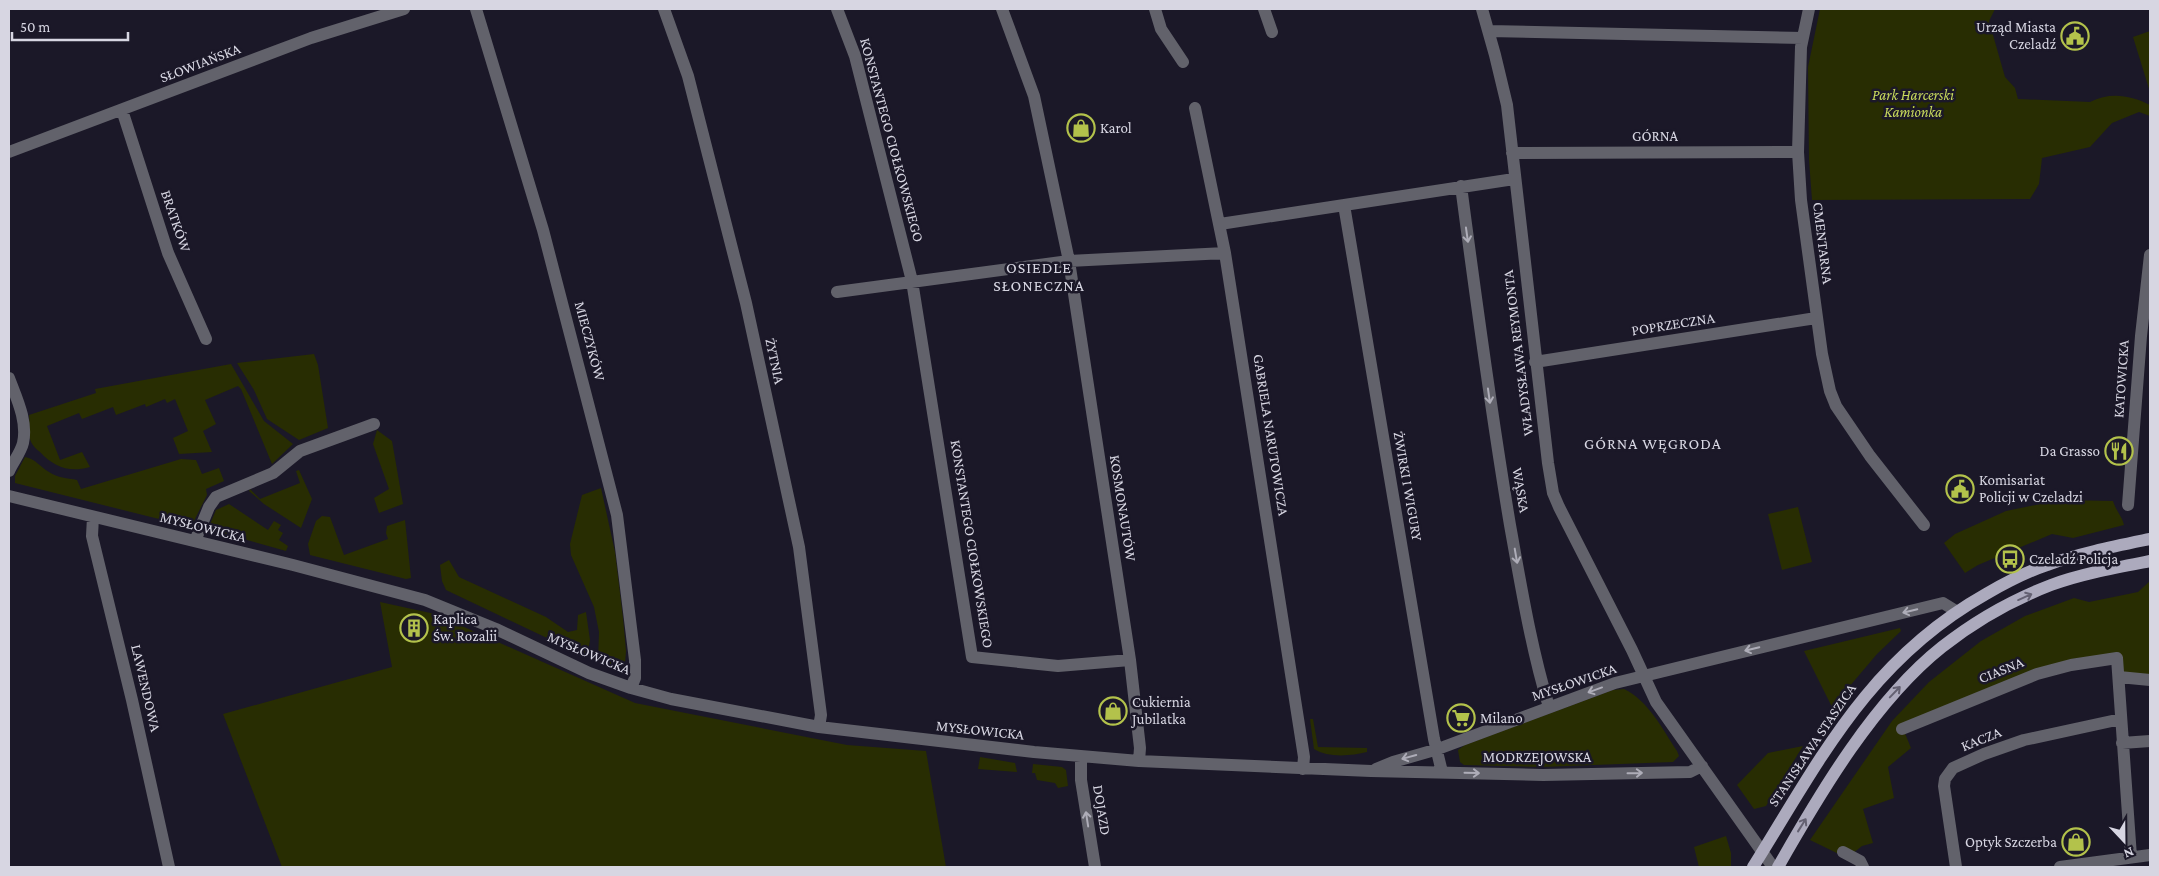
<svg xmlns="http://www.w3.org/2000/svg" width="2159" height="876" viewBox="0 0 2159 876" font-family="'Crimson Pro',serif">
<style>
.green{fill:#282d02}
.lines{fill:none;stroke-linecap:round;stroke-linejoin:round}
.minor{stroke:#62626b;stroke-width:12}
.major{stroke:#acaabd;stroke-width:12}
.oneway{stroke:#aeadb8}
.oneway2{stroke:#646172}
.labels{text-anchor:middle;stroke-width:5;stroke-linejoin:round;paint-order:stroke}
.poi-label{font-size:15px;fill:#d7d6e2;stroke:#1b1828;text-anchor:start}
.street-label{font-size:15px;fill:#d7d6e2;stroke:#1b1828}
.park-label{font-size:15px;font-style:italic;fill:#c8da5c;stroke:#1b1828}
.neighbourhood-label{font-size:16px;letter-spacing:1px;fill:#d7d6e2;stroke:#1b1828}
</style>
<rect width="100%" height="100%" fill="#1b1828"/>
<!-- green -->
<path class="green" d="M1820 9H1995L1989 21 2005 77 2015 88 2018 99 2090 102C2110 92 2130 95 2150 105V116L2139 112 2112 123 2090 147 2042 158 2039 184 2030 199 1812 200 1809 160 1808 67Z
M2150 31V92L2133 37Z
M314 354 318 365 328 428 299 440 267 419 254 390 237 363Z
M231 364 264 421 293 444 272 464 241 389 238 386 205 400 216 424 203 431 212 452 179 454 173 438 188 431 175 399 167 403 165 399 146 407 145 404 116 415 113 407 82 419 79 413 47 426 60 460 82 452 90 467C69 473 54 467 40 452 36 449 31 444 30 439 28 433 30 423 29 415L96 393 95 389Z
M377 430 392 441 403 504 379 513 374 498 389 489 373 444Z
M25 457C36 459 40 467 49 472 58 478 67 478 77 480L81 489 181 459 196 460 202 474 219 468 224 481 206 489 207 495 191 527 15 483V476Z
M299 470 312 499 301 528 264 504 249 491 250 489 260 499 300 483 296 471Z
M601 488 615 552 623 618 626 651 625 663 620 671 598 662 599 632 594 607 571 555 570 544 582 495Z
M2060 500 2113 501C2116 511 2122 516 2124 525L2073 538 2052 534 1978 565 1965 573 1944 543 1955 534 2006 511Z
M229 504 268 530 274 521 281 525 278 530 283 533 279 540 288 546 286 551 208 529 216 510Z
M1798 507 1812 562 1782 570 1768 514Z
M322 516 330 517 344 555 388 539 386 533 387 526 405 520 411 578 406 579 310 555 308 544 316 521Z
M449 560 459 577 546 617 568 632 577 630 578 615 586 612 590 640 587 657 446 590 442 581 440 565Z
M2150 581V675L2123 673 2120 654 2072 659 1902 726 1911 748 1888 767 1894 798 1863 809 1873 843 1862 846 1847 858 1810 840 1892 721 1929 682 1981 641 2025 616 2074 598 2089 602 2138 592Z
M380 602 435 614 635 703 847 745 926 751 946 867H282L223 714 392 667Z
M1900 628 1901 631 1877 654 1832 707 1804 651Z
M1624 689C1648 700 1663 730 1677 751L1679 756 1673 762 1541 767 1464 765 1460 762 1458 750 1465 745 1613 690Z
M1310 719H1313L1318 747 1367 748V752C1351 756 1328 758 1314 749Z
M1803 746 1766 806 1754 809 1737 785 1768 753Z
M980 757 1015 763 1017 772 978 769Z
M1033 764 1062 767 1066 770 1068 786 1058 788 1055 783 1037 780 1035 773H1032Z
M1726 836 1731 853V867H1699L1694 847Z"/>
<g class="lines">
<!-- minor -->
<path class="minor" d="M476 9 543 230 617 515 635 660V678L631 688
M664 9 688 76 746 303 799 547 821 715 819 727
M837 9 855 56 912 281 972 657 1058 666 1130 660
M1002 9 1034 96 1069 261 1130 660 1140 748 1139 761
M1155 9 1161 29 1183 62
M1264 9 1272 32
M1482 9 1495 55 1507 105 1548 463 1553 493 1559 507 1632 650 1656 702 1773 867
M1809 9 1801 47 1798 152 1801 200 1822 354 1830 391 1836 406 1870 456 1924 525
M1489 31 1803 38
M1195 108 1225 253 1304 757 1303 769
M122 110 168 253 206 339
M9 152 311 38 404 9
M1512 153 1798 152
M1461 186C1476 300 1491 412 1510 525 1521 586 1531 648 1549 707
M1344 205 1434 739 1442 772
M1220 224 1514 179
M837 292 1069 261 1225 253
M1535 362 1816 318
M9 378C16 397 28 421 23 443 21 452 13 462 9 471
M9 496 293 565 425 600 496 629 589 673 631 688 671 699 819 727 1034 752 1139 761 1371 771 1543 775 1690 772 1702 766
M2128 505 2141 336 2150 255
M93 517 92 536 132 700 169 867
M195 541 209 507 216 497 273 473 300 451 374 424
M2119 677 2150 680
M1902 729 2037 674 2071 665 2117 658 2131 857
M2122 743 2150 741
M1081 757V780L1095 867
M1376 769 1393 762 1438 749 1615 683 1943 603 1956 611
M1843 852 1860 861 1863 867
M1956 867 1944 786 1945 779 1953 768 1984 754 2024 740 2121 719
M2060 867 2150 855"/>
<!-- major -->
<path class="major" d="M1753 867C1821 758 1869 660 1986 594 2005 583 2026 572 2047 565 2080 553 2116 546 2150 539
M1778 867C1820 793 1875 700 1942 647 1975 621 2012 600 2051 585 2080 574 2119 567 2150 561"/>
</g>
<!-- one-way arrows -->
<defs><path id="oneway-shaft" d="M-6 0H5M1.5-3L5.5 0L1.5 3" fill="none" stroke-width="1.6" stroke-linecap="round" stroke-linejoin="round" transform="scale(1.25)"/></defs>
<g class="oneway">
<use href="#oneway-shaft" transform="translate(1467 235) rotate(82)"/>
<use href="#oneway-shaft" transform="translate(1489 396) rotate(82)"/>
<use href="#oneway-shaft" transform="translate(1516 556) rotate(80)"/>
<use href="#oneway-shaft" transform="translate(1910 611) rotate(166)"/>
<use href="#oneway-shaft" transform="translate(1752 649) rotate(167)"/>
<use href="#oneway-shaft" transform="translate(1595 690) rotate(160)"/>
<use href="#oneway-shaft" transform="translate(1409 757) rotate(165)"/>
<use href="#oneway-shaft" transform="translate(1472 773) rotate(1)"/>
<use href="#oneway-shaft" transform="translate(1635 773) rotate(-1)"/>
<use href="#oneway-shaft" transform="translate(1087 819) rotate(-99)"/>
</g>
<g class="oneway2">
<use href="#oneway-shaft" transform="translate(2025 597) rotate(-24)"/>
<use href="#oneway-shaft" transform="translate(1895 692) rotate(-46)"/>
<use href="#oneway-shaft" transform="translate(1802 825) rotate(-58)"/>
</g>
<!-- icons -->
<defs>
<g id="civic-ring" transform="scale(1.4375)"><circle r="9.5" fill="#1b1828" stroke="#b3c24b" stroke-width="1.5"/><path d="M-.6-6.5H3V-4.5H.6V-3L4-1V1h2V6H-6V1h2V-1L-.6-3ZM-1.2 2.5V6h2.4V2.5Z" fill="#b3c24b"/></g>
<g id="shop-ring" transform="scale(1.4375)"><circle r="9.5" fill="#1b1828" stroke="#b3c24b" stroke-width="1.5"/><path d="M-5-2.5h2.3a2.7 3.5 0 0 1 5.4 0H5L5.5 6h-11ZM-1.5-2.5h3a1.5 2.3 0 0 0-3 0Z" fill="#b3c24b"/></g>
<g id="restaurant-ring" transform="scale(1.4375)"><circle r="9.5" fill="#1b1828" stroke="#b3c24b" stroke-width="1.5"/><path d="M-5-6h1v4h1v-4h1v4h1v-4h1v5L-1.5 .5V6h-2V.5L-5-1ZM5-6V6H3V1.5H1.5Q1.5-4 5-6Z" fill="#b3c24b"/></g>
<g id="bus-ring" transform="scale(1.4375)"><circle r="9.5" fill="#1b1828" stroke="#b3c24b" stroke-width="1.5"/><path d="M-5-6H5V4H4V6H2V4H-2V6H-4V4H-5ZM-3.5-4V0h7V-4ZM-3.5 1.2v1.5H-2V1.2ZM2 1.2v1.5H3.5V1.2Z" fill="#b3c24b"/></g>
<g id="building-ring" transform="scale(1.4375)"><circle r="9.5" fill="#1b1828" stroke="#b3c24b" stroke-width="1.5"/><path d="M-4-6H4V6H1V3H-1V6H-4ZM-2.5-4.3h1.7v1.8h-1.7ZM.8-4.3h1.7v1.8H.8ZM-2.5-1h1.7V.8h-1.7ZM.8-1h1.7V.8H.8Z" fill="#b3c24b"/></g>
<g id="supermarket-ring" transform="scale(1.4375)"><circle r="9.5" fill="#1b1828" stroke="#b3c24b" stroke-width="1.5"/><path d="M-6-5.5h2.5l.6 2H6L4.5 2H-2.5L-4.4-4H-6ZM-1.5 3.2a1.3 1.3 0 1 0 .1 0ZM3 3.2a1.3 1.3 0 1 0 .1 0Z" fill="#b3c24b"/></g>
</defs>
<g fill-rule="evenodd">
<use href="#civic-ring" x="2075" y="36"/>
<use href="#shop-ring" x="1081" y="128"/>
<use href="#restaurant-ring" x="2119" y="451"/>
<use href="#civic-ring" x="1960" y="489"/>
<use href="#bus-ring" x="2010" y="559"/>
<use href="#building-ring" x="414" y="628"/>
<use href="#shop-ring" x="1113" y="711"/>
<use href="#supermarket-ring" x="1461" y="718"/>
<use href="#shop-ring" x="2076" y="842"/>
</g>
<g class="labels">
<!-- poi labels -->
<g class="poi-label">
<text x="2056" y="32" text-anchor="end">Urząd Miasta<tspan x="2056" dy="17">Czeladź</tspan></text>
<text x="1100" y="133">Karol</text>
<text x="2100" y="456" text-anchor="end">Da Grasso</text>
<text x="1979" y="485">Komisariat<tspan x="1979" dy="17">Policji w Czeladzi</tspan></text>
<text x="2029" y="564">Czeladź Policja</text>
<text x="433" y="624">Kaplica<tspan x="433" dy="17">Św. Rozalii</tspan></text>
<text x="1132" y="707">Cukiernia<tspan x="1132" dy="17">Jubilatka</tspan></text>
<text x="1480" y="723">Milano</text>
<text x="2057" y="847" text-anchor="end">Optyk Szczerba</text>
</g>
<!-- street labels -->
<g class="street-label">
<text transform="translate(200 63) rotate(-21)" y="5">SŁOWIAŃSKA</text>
<text x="1655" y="141">GÓRNA</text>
<text transform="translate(892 140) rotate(75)" y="5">KONSTANTEGO CIOŁKOWSKIEGO</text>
<text transform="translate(176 221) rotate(71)" y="5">BRATKÓW</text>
<text transform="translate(1823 243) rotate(83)" y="5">CMENTARNA</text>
<text transform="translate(1673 324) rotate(-9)" y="5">POPRZECZNA</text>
<text transform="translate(590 341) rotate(75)" y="5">MIECZYKÓW</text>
<text transform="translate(1518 353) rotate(-97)" y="5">WŁADYSŁAWA REYMONTA</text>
<text transform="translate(775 361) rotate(78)" y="5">ŻYTNIA</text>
<text transform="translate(2121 379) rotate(-86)" y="5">KATOWICKA</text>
<text transform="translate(1271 435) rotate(81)" y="5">GABRIELA NARUTOWICZA</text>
<text transform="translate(1408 486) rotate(80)" y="5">ŻWIRKI I WIGURY</text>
<text transform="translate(1521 490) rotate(80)" y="5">WĄSKA</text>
<text transform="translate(1123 508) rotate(81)" y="5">KOSMONAUTÓW</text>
<text transform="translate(203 527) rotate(14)" y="5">MYSŁOWICKA</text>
<text transform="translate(972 544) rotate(81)" y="5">KONSTANTEGO CIOŁKOWSKIEGO</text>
<text transform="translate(589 653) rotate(23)" y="5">MYSŁOWICKA</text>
<text transform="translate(2001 670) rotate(-22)" y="5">CIASNA</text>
<text transform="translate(1574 682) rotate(-19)" y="5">MYSŁOWICKA</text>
<text transform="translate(146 688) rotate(77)" y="5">LAWENDOWA</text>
<text transform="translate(980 730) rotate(6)" y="5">MYSŁOWICKA</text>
<text transform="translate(1981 739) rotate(-22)" y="5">KACZA</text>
<text transform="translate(1812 745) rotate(-56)" y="5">STANISŁAWA STASZICA</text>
<text x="1537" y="762">MODRZEJOWSKA</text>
<text transform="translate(1102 810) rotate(81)" y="5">DOJAZD</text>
</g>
<!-- park labels -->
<g class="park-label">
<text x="1913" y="100">Park Harcerski<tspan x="1913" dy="17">Kamionka</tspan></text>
</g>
<!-- neighbourhood labels -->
<g class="neighbourhood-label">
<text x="1039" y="273">OSIEDLE<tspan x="1039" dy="18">SŁONECZNA</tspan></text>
<text x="1653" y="449">GÓRNA WĘGRODA</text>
</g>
</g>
<!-- border -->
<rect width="2159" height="876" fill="none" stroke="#d7d6e2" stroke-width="20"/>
<!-- north arrow -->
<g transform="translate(2124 841) rotate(158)" stroke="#1b1828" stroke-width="4" paint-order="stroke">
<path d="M0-4L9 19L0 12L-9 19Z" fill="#d7d6e2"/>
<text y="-8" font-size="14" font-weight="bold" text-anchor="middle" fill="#d7d6e2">N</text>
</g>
<!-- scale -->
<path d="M12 32v8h116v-8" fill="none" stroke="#d7d6e2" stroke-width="2.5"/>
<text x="20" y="32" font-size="15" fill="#d7d6e2" stroke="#1b1828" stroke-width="4" paint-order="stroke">50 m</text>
</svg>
